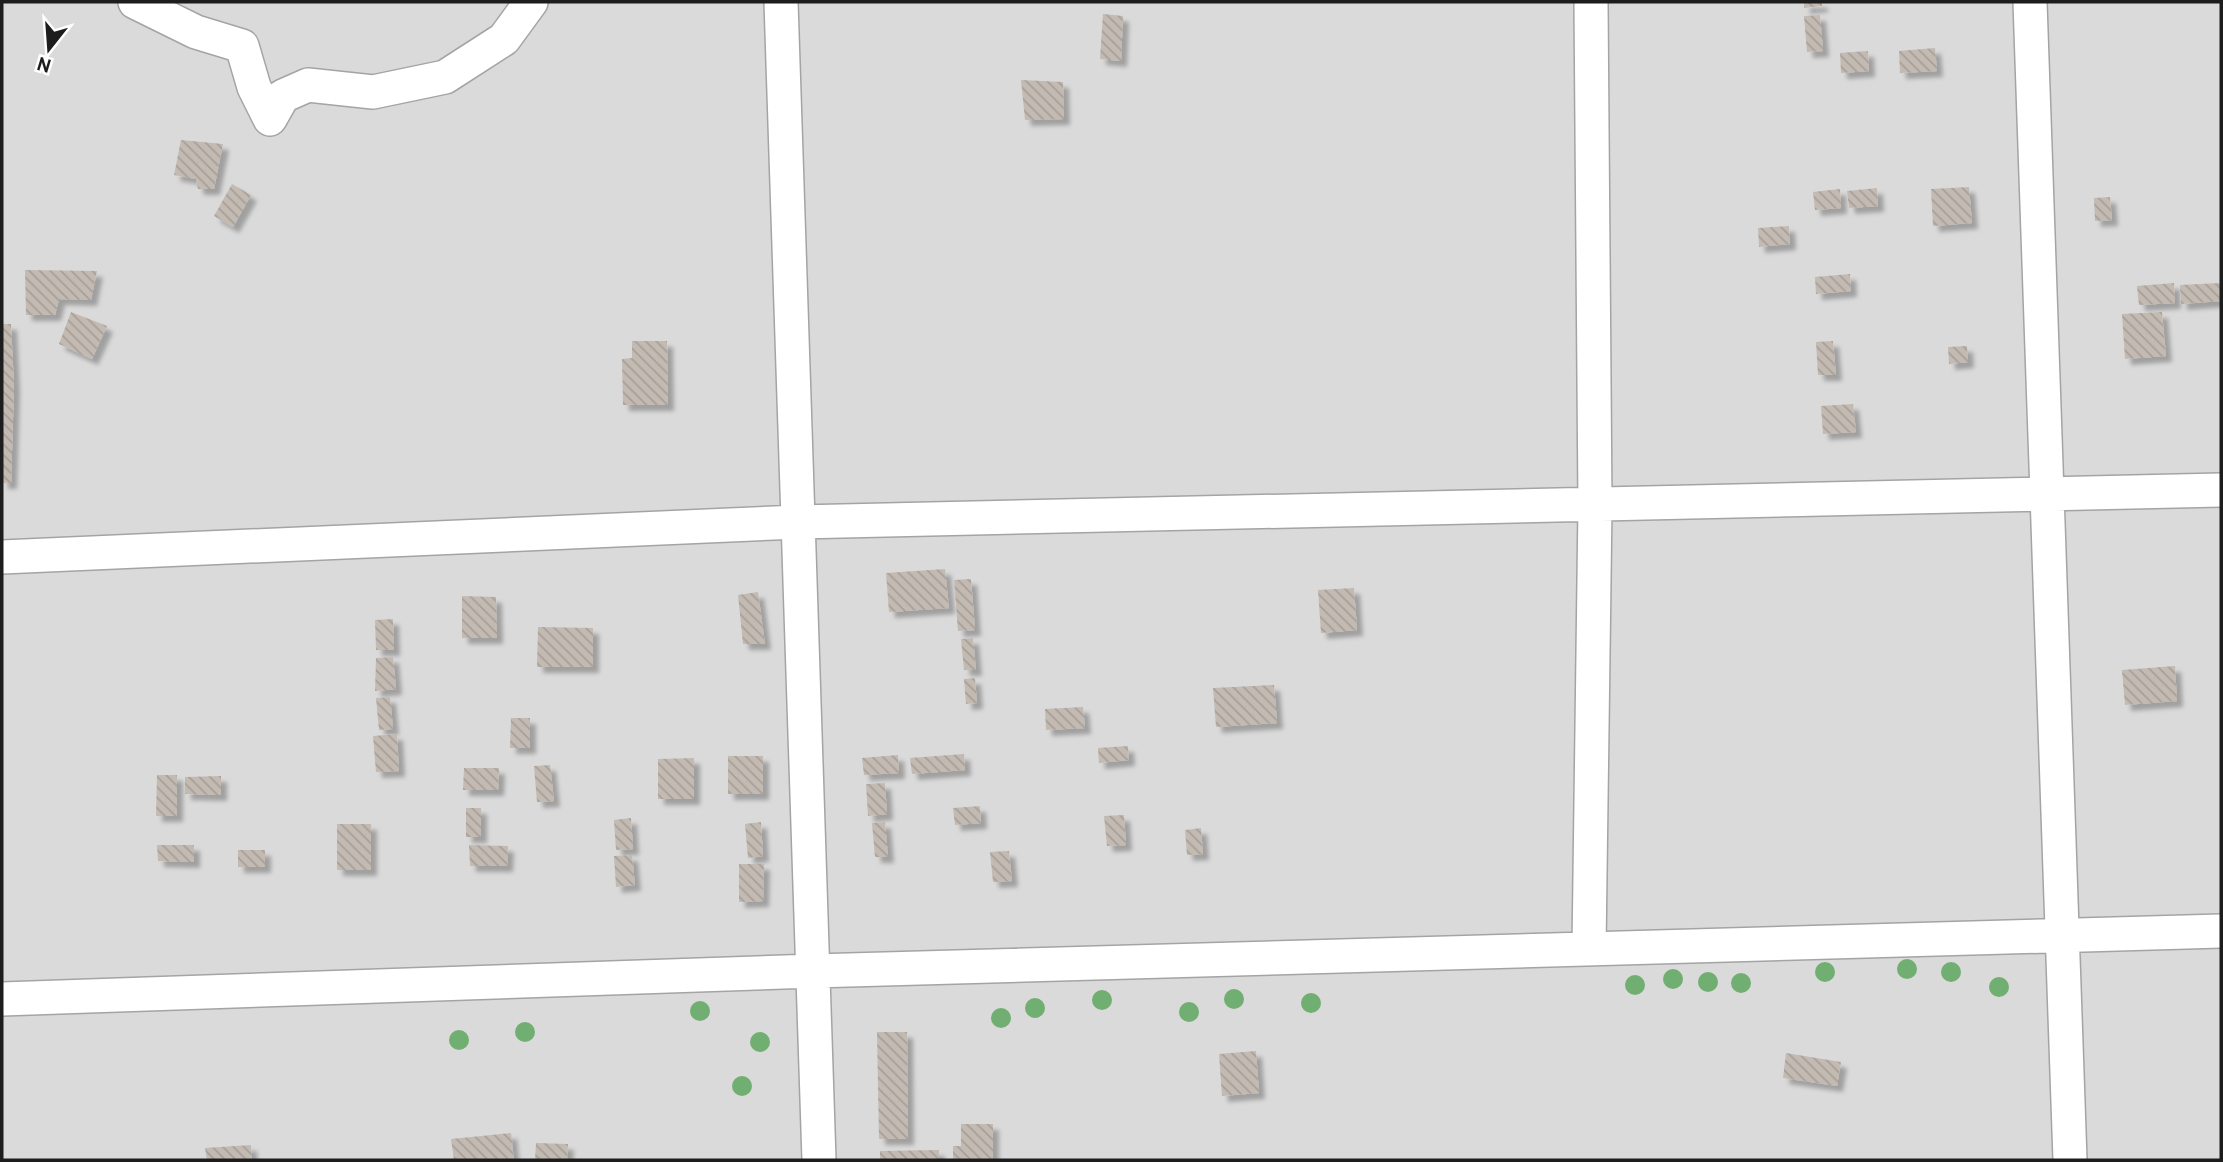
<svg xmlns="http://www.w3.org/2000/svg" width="2223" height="1162" viewBox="0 0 2223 1162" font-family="Overpass,sans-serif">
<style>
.residential{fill:#dbdada}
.building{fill:url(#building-back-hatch);filter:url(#shadow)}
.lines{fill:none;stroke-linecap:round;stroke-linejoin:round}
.minor-casing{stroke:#a4a4a4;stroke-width:36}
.minor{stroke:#fff;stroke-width:33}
.tree{fill:#70ae72}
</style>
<defs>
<pattern id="building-back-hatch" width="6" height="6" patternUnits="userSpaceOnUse" patternTransform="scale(1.75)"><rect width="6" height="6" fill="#c3bab2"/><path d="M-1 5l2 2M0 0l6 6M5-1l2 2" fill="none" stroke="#a79f99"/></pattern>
<filter id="shadow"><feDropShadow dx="6" dy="6" stdDeviation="2" flood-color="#0004"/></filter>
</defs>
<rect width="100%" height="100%" fill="#eeebe2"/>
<!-- residential -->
<path class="residential" d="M2 2H2221V1160H2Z"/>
<!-- building -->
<path class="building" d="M1804 2H1822V6L1804 8Z
M1103 14 1123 16 1121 61 1100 59Z
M1820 15 1823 51 1807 52 1804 16Z
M1935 48 1937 71 1900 73 1899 51Z
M1868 51 1869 71 1841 73 1840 53Z
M1021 80 1063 82 1064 119 1025 120Z
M181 140 223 144 214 189H198L196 179 174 175Z
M232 184 251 195 233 227 214 216Z
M1969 187 1972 223 1933 226 1931 189Z
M1877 188 1878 206 1849 208 1847 191Z
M1840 189 1841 208 1815 210 1813 192Z
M2110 197 2112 220 2095 221 2094 198Z
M1789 226 1790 244 1759 247 1758 228Z
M25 270 97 271 91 300 59 299 55 315H26Z
M1850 274 1851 291 1816 294 1815 277Z
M2174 283 2175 303 2139 305 2137 286Z
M2220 283 2221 301 2181 304 2180 285Z
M71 312 107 326 92 359 59 344Z
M2162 312 2166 356 2125 359 2122 314Z
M2 324H11L14 386 11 483H2Z
M632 341H667L668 405H623L622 359 632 358Z
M1833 341 1836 375H1818L1816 342Z
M1967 346 1968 362 1949 364 1948 347Z
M1853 404 1856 432 1823 434 1821 406Z
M945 569 949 608 889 612 886 573Z
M971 579 975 630 958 631 954 580Z
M1354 588 1357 630 1321 633 1318 590Z
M758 592 765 644H743L738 595Z
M462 596 496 597 497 638H462Z
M393 619 394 650H376L375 620Z
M538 627 593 628V667H537Z
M973 638 976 670H964L961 639Z
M393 657 396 689 375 691 376 658Z
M2175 666 2177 701 2125 705 2122 670Z
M975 678 977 703 966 704 964 679Z
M1274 685 1277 723 1216 727 1213 688Z
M390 697 393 729 379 730 376 698Z
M1083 707 1085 728 1046 730 1045 709Z
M511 718H530V748H510Z
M397 734 399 771 376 772 373 736Z
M1128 746 1129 760 1099 763 1098 748Z
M964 754 965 770 912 774 910 758Z
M898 755 899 773 864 775 862 758Z
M728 756H763V794H728Z
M694 758V799H658V759Z
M550 765 554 801 537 802 534 766Z
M464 768H499L498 790H463Z
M157 775H177V816H156Z
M221 776V795L185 794V777Z
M885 783 887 814 868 816 866 784Z
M980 806 981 823 955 825 953 808Z
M466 808H481V837H466Z
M1124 815 1126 845 1107 846 1104 816Z
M631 818 633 849 616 850 614 820Z
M761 822 763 856 748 858 745 824Z
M885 822 888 857H875L872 823Z
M337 824H371V870H337Z
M1201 828 1203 854 1187 855 1185 830Z
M157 845H194V862L158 861Z
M469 845 508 846 507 866H470Z
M238 850H265V867H238Z
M1009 851 1012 881 993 882 990 852Z
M632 855 635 885 616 887 614 856Z
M739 864H764L763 901 739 902Z
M877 1032H907L908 1139H879Z
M1256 1051 1259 1093 1222 1096 1219 1054Z
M1786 1053 1841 1062 1837 1086 1783 1078Z
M961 1124H993V1160H953V1146H961Z
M511 1133 514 1160H454L451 1139Z
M536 1143 568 1144 567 1160H535Z
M251 1145 252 1160H207L205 1148Z
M939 1150V1160H880V1151Z"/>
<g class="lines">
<!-- minor casing -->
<g class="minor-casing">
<path id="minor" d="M135 2 196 32 242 46 254 87 270 119 283 96 308 85 373 92 445 77 504 39 531 2
M781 2 819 1160
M2030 2 2070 1160
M2 557 798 522 2221 490
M1589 949 1595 506 1591 2
M2 999 813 971 2221 931"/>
</g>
<!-- minor -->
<use href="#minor" class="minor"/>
</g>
<!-- trees -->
<g class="tree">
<circle cx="1907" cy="969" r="10"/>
<circle cx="1825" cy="972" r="10"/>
<circle cx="1951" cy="972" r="10"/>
<circle cx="1673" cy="979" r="10"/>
<circle cx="1708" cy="982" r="10"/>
<circle cx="1741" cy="983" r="10"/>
<circle cx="1635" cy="985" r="10"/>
<circle cx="1999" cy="987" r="10"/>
<circle cx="1234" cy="999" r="10"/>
<circle cx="1102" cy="1000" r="10"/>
<circle cx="1311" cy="1003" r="10"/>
<circle cx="1035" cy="1008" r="10"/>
<circle cx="700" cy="1011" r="10"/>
<circle cx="1189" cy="1012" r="10"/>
<circle cx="1001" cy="1018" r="10"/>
<circle cx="525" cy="1032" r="10"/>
<circle cx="459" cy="1040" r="10"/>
<circle cx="760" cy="1042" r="10"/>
<circle cx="742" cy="1086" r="10"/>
</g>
<!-- border -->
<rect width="2223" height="1162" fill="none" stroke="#1d1d1d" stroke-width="7"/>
<!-- north arrow -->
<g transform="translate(49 49) rotate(197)" stroke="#ffffff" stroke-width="5" paint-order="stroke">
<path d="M0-5L12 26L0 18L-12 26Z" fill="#1d1d1d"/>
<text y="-10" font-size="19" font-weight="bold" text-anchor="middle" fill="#1d1d1d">N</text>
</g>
</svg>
